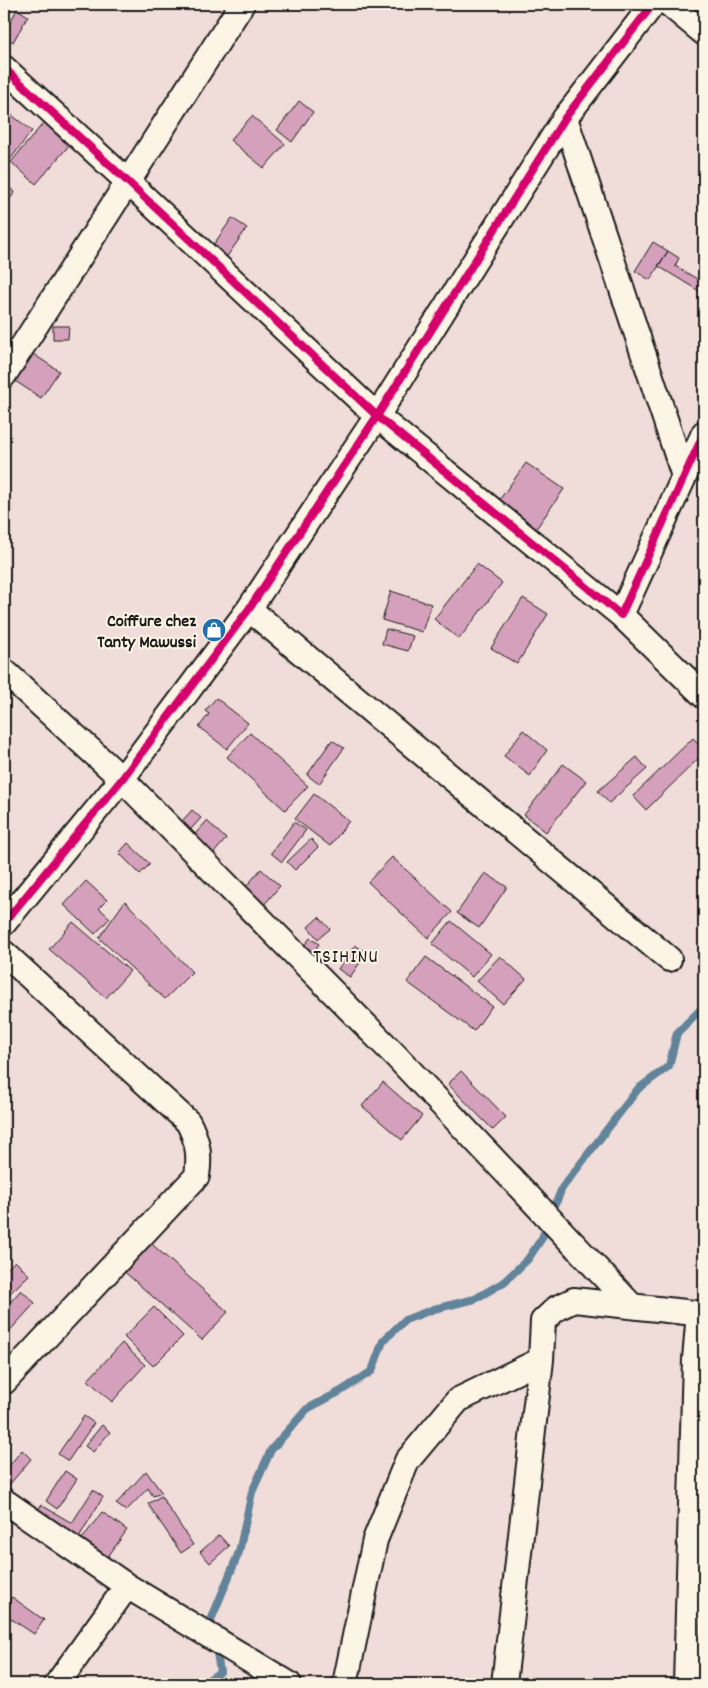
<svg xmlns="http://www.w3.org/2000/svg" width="708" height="1688" viewBox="0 0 708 1688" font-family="Dekko,sans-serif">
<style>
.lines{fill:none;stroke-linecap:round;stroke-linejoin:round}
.stream{stroke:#62849b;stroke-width:8}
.building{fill:#d4a0bb;stroke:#1c1c1c}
.minor-casing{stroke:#1c1c1c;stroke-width:28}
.minor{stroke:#fcf5e5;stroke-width:24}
.cycleway-casing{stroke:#fcf5e5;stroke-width:11}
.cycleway{stroke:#d6006c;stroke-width:8}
.labels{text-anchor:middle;stroke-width:4;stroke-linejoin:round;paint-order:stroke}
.poi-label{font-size:18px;font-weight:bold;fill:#1c1c1c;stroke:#fcf5e5;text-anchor:end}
.quarter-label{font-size:20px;letter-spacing:1px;fill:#1c1c1c;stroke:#fcf5e5}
</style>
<rect width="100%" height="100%" fill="#f0dcd8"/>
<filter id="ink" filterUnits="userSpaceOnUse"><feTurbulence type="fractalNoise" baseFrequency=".02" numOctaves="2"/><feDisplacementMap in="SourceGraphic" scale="10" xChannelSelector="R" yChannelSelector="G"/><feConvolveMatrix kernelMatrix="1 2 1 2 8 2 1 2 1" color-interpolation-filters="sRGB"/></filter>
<g filter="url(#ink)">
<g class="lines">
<!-- stream -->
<path class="stream" d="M213 1632 211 1620 239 1552 252 1492 271 1450 307 1409 341 1391 372 1371 383 1341 405 1320 434 1309 475 1299 504 1282 528 1259 542 1238 562 1188 638 1089 669 1066 677 1033 704 1006
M202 1684 220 1672 216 1646"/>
</g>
<!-- building -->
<path class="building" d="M17 9 28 16 13 42 4 37V34Z
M299 101 313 112 292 142 277 130Z
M4 109 32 131 9 161 4 157Z
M252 116 285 144 264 168 230 140Z
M46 120 72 142 36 184 11 162Z
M4 184 15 192 4 207Z
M232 218 247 228 221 265 207 254Z
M653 242 668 251 650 280 635 271Z
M668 251 679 258 675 266 704 283V294L658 266Z
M53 326H69L68 339H53Z
M30 352 59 371 41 398 12 379Z
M526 463 564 489 533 533 495 506Z
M477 564 502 583 459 639 434 619Z
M391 591 431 604 422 632 382 620Z
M523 598 548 614 517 664 491 648Z
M386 629 413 636 408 651 382 644Z
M216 698 248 723 227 749 199 727 209 714 205 711Z
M523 730 547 750 530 776 504 756Z
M250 733 308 786 285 810 227 757Z
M693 738 704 749V753L646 810 633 796Z
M332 740 344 748 319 784 307 775Z
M637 757 647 769 609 803 598 791Z
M563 764 586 781 546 832 524 815Z
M314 794 349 821 330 846 295 819Z
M192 810 201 818 182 839 173 831Z
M207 821 226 839 205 863 185 845Z
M294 822 306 830 282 862 271 853Z
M311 839 318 847 295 870 287 862Z
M128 843 150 864 140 874 119 853Z
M392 857 452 912 428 938 368 882Z
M261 869 280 886 263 906 239 895Z
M485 873 507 887 479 928 457 913Z
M86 881 107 900 99 908 110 918 95 934 64 905Z
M125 901 192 972 165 999 99 938Z
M319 917 330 929 318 939 308 927Z
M451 921 491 954 472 977 432 944Z
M73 922 130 971 106 998 49 949Z
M310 938 319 944 310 957 301 950Z
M355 945 367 953 350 977 338 969Z
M500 956 526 979 503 1004 477 981Z
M426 957 492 1006 474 1031 407 982Z
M461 1071 506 1117 493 1130 448 1084Z
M383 1082 422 1116 402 1140 362 1106Z
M145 1238 228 1312 202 1340 119 1267Z
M15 1261 29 1275 4 1299V1272Z
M21 1290 35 1303 4 1337V1309Z
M154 1307 183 1336 153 1366 124 1337Z
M122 1343 145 1365 112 1402 88 1380Z
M84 1416 94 1423 68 1461 58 1454Z
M102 1425 110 1432 93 1452 85 1446Z
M22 1450 31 1459 4 1491V1472Z
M65 1471 77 1479 57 1509 46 1501Z
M146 1471 162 1493 153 1496 148 1488 126 1511 116 1504Z
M93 1490 103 1497 76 1542 34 1517 41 1505 72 1523Z
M161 1496 193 1545 181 1553 148 1504Z
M102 1512 127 1530 97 1572 71 1554Z
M219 1535 229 1546 210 1563 200 1552Z
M12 1597 44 1620 34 1634 4 1614V1608Z"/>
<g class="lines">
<!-- minor casing -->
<g class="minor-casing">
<path id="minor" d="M669 4 704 33
M4 68 127 181 377 416 621 615 704 433
M565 118 684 476
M4 375 242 4
M249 609 669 959
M621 615 704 696
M4 671 122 779 396 1056 631 1305
M4 923 122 779 249 609 377 416 565 118 653 4
M4 953 188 1122C198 1141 200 1155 197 1176L4 1382
M4 1501 127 1586 289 1684
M57 1684 127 1586
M345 1684 375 1540 407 1461 458 1400 541 1360 543 1321 557 1308 574 1300 704 1314
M504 1684 541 1360
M686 1684 695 1359 699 1313"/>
</g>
<!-- minor -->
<use href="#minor" class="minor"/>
<!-- cycleway casing -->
<g class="cycleway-casing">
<path id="cycleway" d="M4 68 127 181 377 416 621 615 704 433
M4 923 122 779 249 609 377 416 565 118 653 4"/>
</g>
<!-- cycleway -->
<use href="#cycleway" class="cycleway"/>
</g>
</g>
<!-- icons -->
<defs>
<g id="shop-disc" transform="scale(1.25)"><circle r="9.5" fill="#1f6fb2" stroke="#fcf5e5"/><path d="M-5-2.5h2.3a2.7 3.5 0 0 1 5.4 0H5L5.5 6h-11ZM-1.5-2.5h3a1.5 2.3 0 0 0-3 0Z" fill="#fff"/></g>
</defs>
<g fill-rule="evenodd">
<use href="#shop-disc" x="214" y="630"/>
</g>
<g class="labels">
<!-- poi labels -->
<g class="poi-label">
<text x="196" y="626">Coiffure chez<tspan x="196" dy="21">Tanty Mawussi</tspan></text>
</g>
<!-- quarter labels -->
<g class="quarter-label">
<text x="346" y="962">TSIHINU</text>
</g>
</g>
<!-- margin -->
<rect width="708" height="1688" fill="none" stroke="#fcf5e5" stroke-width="20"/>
<rect x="10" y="10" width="688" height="1668" fill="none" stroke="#1c1c1c" stroke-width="2" filter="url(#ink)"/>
</svg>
